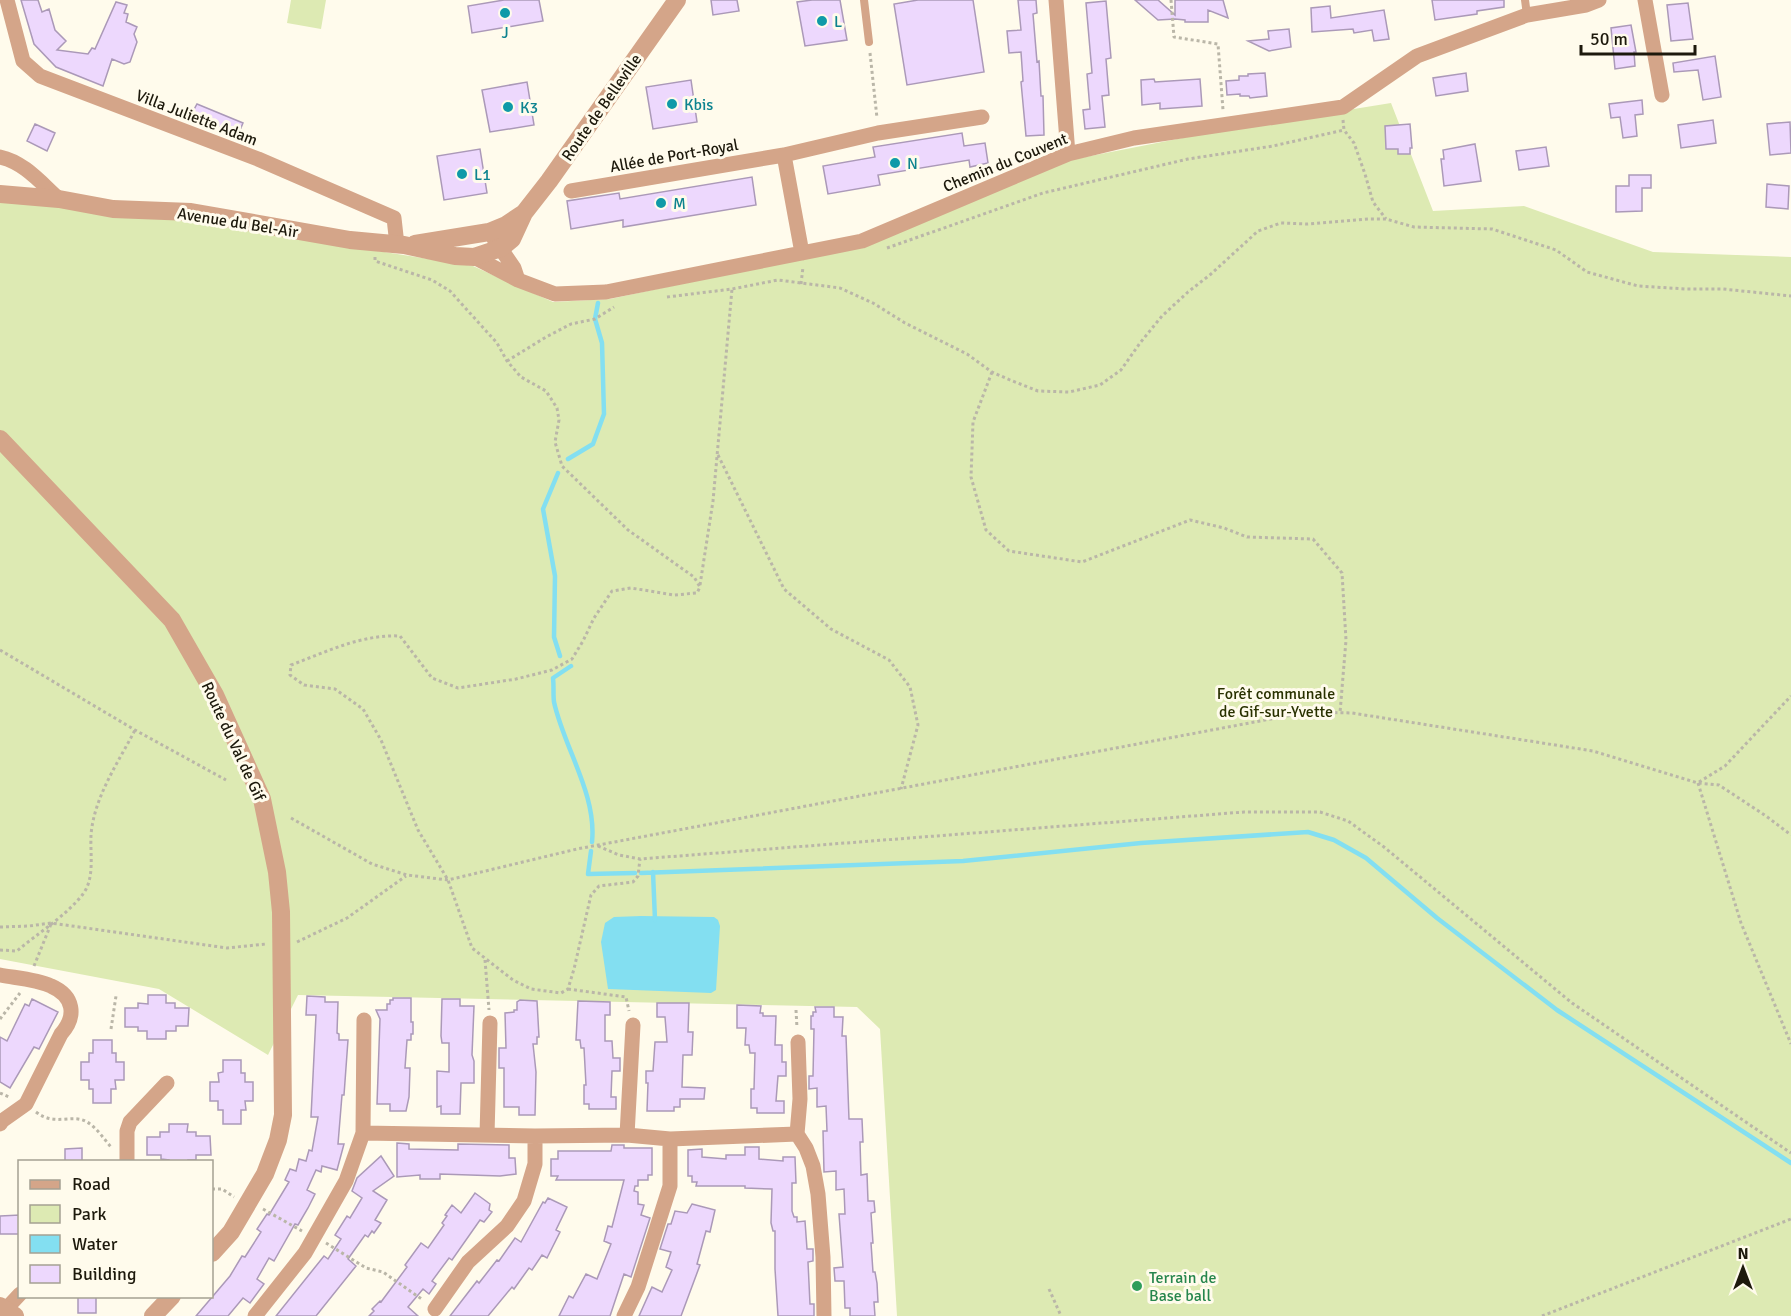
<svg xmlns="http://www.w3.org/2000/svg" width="1791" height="1316" viewBox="0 0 1791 1316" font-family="Signika,sans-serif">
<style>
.green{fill:#ddeab3}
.water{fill:#83dff1}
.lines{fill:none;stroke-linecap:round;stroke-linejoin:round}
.stream{stroke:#83dff1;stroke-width:4.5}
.building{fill:#edd8fd;stroke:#ab99b8;stroke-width:1.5}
.path{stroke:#bab6a8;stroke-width:3;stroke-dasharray:3 3;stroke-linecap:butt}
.service{stroke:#d4a589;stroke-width:8}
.minor{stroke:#d4a589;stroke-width:15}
.tertiary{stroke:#d4a589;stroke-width:18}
.culture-dot{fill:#0f9aa8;stroke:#fffbec;stroke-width:2}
.leisure-dot{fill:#2e9e5b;stroke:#fffbec;stroke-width:2}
.labels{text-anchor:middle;stroke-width:6;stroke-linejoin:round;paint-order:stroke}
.culture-label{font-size:16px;fill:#0d838f;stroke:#fffbec;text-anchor:start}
.street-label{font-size:16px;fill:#1d190c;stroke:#fffbec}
.park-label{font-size:16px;fill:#293100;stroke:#fffbec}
.leisure-label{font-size:16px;fill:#27864d;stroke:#fffbec;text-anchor:start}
</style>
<rect width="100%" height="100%" fill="#fffbec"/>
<!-- green -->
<path class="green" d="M291 0H326L321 29 287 23Z
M1391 103 1433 211 1524 206 1653 252 1791 257V1316H897L880 1029 857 1007 298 995 268 1055 159 989 0 959V194L182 220 473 266 553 302 610 299 873 243 1070 160 1218 131Z"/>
<!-- water -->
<path class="water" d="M641 916 714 917 718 920 720 926 716 990 711 993 608 989 601 942 605 923 614 917Z"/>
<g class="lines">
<!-- stream -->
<path class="stream" d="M568 459 593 444 604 414 602 343 595 319 598 303
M558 473 543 509 555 576 554 637 560 656
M571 666 553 678C554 686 553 694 554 702 564 748 597 794 592 842
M591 851 588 874 635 873
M653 872 655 920
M641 873 963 861 1141 843 1308 832 1334 840 1366 858 1437 918 1557 1010 1791 1163"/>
</g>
<!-- building -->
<path class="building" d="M21 0H38L42 12 49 9 55 30 66 41 57 50 88 54 92 48 95 49 116 2 127 5 124 13 128 14 126 22 137 27 134 34 137 42 130 62 124 64 112 59 103 86 56 67 34 44Z
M504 0H539L543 21 472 33 468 6Z
M711 0H737L739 11 713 15Z
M812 0H840L847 40 805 46 797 2Z
M918 0H973L984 72 907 85 894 4Z
M1018 0H1036L1037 13 1033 14 1037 62 1039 61 1041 96H1043L1044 135 1026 136 1021 82 1023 81 1021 52 1009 53 1007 31 1021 30Z
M1135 0H1158L1175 15V0H1223L1228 18 1208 10V22H1185V20L1175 19 1158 20Z
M1432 0H1504V7L1477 11V14L1435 20Z
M1106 1 1111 58 1106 59 1109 95 1102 96 1105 127 1085 129 1083 110 1090 109 1087 74 1092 73 1086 3Z
M1688 3 1693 39 1671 41 1667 5Z
M1330 6 1331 18 1384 10 1389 39 1374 41 1372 30 1354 33 1353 29 1312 32 1311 8Z
M1631 25 1636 52H1634L1635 66 1615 69 1611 28Z
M1289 29 1291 47 1269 51 1248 41 1269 39 1268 31Z
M1715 56 1721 97 1703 100 1698 70 1674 72 1673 63Z
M1265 73 1267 96 1250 98 1249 96H1240V94L1227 95 1226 81 1239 80V76H1248V74Z
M1466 73 1468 91 1436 96 1433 78Z
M1154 79 1155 82 1200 79 1202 106 1160 109V103L1142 105 1141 80Z
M691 80 697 122 653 129 646 87Z
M527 82 534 125 490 132 482 90Z
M1642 100 1643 114 1635 115 1637 136 1623 138 1620 117 1611 118 1609 104Z
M197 104 243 123 238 135 191 115Z
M1713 120 1716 143 1681 148 1678 125Z
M1790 122 1791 153 1770 155 1767 124Z
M35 124 55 133 47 151 27 141Z
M1410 124 1412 148H1410V154H1398V149H1386L1385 126Z
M962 133 964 146 985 143 988 163 970 167 969 160 878 175 880 185 828 194 823 166 875 157 873 147Z
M1475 144 1481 181 1444 186 1441 159H1444L1443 150Z
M1546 147 1549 166 1519 170 1516 151Z
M480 149 487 193 444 200 437 156Z
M1629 175H1651V188H1642V211L1616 212V186H1629Z
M752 177 756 205 623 227V220L571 229 567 201 619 193 620 199Z
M1767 184 1789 186 1788 209 1766 207Z
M148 995H166V1003H175V1008H189L188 1026H176V1031H166V1039H147V1031H138V1027H125V1008H138V1003L148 1004Z
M307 996 325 997V1002H338L337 1033 339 1034V1040H348L344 1095H342L338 1144H344L337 1170 322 1166 321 1172 316 1170 307 1190 315 1194 308 1208 298 1225 295 1224 274 1261 269 1258 257 1279 264 1284 250 1303 243 1298 228 1316H196L230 1276 242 1256 245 1257 261 1232 257 1229 267 1214 269 1215 289 1182 285 1180 290 1169 296 1171 299 1159 306 1161 309 1150 312 1151 318 1117H311L316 1015H306Z
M393 998H411V1022H413V1034H411V1040H407L405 1068H410L409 1097 406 1111H390V1104H377L380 1019 376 1010H387V1004H390V1000H393Z
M32 999 58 1012 39 1049 34 1047 10 1088 0 1082V1037L7 1041 25 1004 29 1006Z
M442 999H460V1006H474L472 1055 474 1061V1083H461L460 1114H441V1106L437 1107V1071L449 1072V1043H442L441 1036Z
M520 1000 537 1001 539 1037H537V1044H533L536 1072 535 1115H519V1107H504V1068H499V1048H506L505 1013 514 1012V1010H517V1002Z
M578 1001 610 1002V1015H605V1041H612L613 1058H620V1071H612L611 1097H616V1109H589V1104H584V1085H586L584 1048H581L580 1040H576Z
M657 1003H689L688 1032H693L692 1055H683L682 1087 705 1088 704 1099H680V1107H674V1111H647L648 1083H646V1071H653L655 1042H667L665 1017H657Z
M737 1005 761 1006 760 1013H763V1016H776L775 1045H782V1062H786V1076H778L776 1101H784V1113H757V1108H751V1089H754L755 1053H750L749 1045H745L746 1028H737Z
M815 1007H834V1017H843L842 1036H846L849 1119H862L863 1142H860L861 1175 867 1174 868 1201H874L875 1212 871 1213 873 1243H871L873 1272H875L877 1283 878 1302H874L875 1316H850V1308H845L844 1281H835L834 1268 843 1267 839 1214H845L844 1189 836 1190V1171L824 1172 823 1131H827L826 1106 817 1107V1088L809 1089V1076H813L814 1029H811V1016H813V1012H816Z
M93 1040H112V1053H116V1062H124V1080H115L116 1089H111V1103H93V1089H89V1080H81V1062H89V1053H93Z
M223 1060H241V1073H245V1082H253V1101H245L246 1110H241V1124H223V1110H218V1101H210V1082H219L218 1073 223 1072Z
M169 1124H188L187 1132H196V1136H210L211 1155H196V1160H188V1161H169V1160L161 1159V1155H147V1137H160V1132H169Z
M397 1143 409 1144V1149L458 1150V1144L509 1145V1158H515L516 1174 500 1176 440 1174V1179H420V1175L397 1177Z
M612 1145H624V1148H652V1175H648V1180H638V1186H635L634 1191 638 1192V1204L644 1205 641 1215 650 1218 631 1277 624 1274 610 1316H559L569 1296 573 1298 586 1274 597 1279 611 1244 604 1241 608 1226 612 1227 624 1180H556L558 1176H551V1159H558V1151H611Z
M745 1147H759V1159L783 1161V1157H795L796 1183H792V1211L794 1217H797V1222L805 1221 807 1249H813V1261L808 1262 810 1304H814V1316H778L775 1269V1231H773L771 1223 772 1189 745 1188V1186H696L697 1182H692V1176H688V1150L702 1149V1157L726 1159V1155H745Z
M82 1148V1161H65V1149Z
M381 1156 394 1176 373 1191 387 1200 375 1220 381 1223 374 1233 372 1231 368 1237 365 1235 348 1259 356 1266 316 1316H276L324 1256 328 1259 341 1239 335 1235 347 1216 350 1218 362 1198 352 1191 357 1178Z
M475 1193 490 1204 489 1210 492 1212 484 1222 480 1220 452 1260 449 1258 432 1281 436 1284 429 1294 423 1289 408 1307 418 1316H369L374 1311 372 1309 380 1301 381 1302 407 1267 405 1265 421 1243 428 1248 444 1225 442 1223 447 1216 445 1215 452 1205 461 1213Z
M548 1198 567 1207 556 1230 560 1232 547 1258 542 1255 532 1270 529 1268 514 1289 512 1287 488 1316H450L477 1281 479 1283 497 1260 499 1261 515 1238 521 1242 543 1202 545 1203Z
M692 1204 715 1210 710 1232 706 1231 697 1264 700 1265 681 1316H639L652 1287 662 1292 672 1270 666 1267 671 1252 660 1249 668 1224H671L675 1211 687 1213Z
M20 1215V1234H0V1216Z
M78 1296H96V1313H78Z"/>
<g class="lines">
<!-- path -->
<path class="path" d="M1171 0 1174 37 1218 44 1223 110
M870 53 877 118
M1343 120 1344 130 1354 143 1365 174 1373 202 1386 219
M887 248 1043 193 1188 159 1273 146 1344 130
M375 257V261L432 280 450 291 497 343 507 361 521 377 546 391 557 408 559 420 555 442 562 466 628 530 694 577 700 587 697 593 674 595 631 588 612 591 594 618 583 641 572 659 552 670 516 679 458 688 432 678 400 636C362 634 326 652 291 665L290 675 304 685 335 689 363 709 381 740 418 830 448 880 472 948 513 980 531 989 561 993 568 989 574 969 591 895 599 886 633 882 638 876 640 859
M801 284 803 267
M667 297 732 289 778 280 840 288 873 303 905 323 967 354 992 372 1010 380 1038 391 1069 392 1100 385 1121 370 1140 343 1162 316 1188 292 1211 274 1258 231 1281 223 1307 224 1369 219H1386L1414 227 1492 229 1556 250 1587 272 1638 286 1686 289H1723L1791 296
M507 361 546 337 571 324 595 319 614 307
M992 372 973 422 971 477 986 530 1009 551 1082 562 1190 520 1224 528 1247 537 1313 539 1342 573 1346 640 1340 713
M718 455 784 589 831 629 889 660 910 687 918 725 901 789
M700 585 713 501 732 289
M0 650 135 730 226 780
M1699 782 1725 766 1791 696
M1698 783 1741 923 1791 1044
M291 818 372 864 407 875 448 880 577 849 1308 712 1352 713 1593 751 1698 783 1719 785 1766 816 1791 835
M598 846 619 855 640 859 1244 812H1320L1348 821 1384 847 1572 1003 1791 1153
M0 927 29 926 51 923 227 948 266 944
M297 942 347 918 406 876
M0 950 17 951C38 933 66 916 83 894 95 878 90 854 91 835 94 797 118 763 135 730
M485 960 489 1010
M34 966 51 924
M568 989 626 997 629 1011
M796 1010 797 1028
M0 1019 20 993
M111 1029 116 996
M0 1093 9 1097
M36 1112C55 1127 72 1113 87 1122 96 1127 104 1139 111 1147
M212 1189H222L234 1197
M263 1209 302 1231
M326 1243 366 1268 383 1272 423 1300
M1049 1289 1061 1316
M1542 1316 1791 1219"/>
<!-- service -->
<path class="service" d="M864 0 869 42
M1525 0 1527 15"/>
<!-- minor -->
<path class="minor" d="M7 0 23 61 40 76 258 159 394 218 397 245
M1056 0 1068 154
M1645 0 1662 95
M784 155 802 253
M0 157C24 162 41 183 59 199
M571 191 784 155 878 133 982 117
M494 239 514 268 518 280
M474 257 518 280 555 294 606 292 862 241 1068 154 1134 138 1343 107 1417 56 1527 15 1586 5 1599 0
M0 975C16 978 36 979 51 986 74 996 77 1016 61 1034L26 1104 2 1121 0 1124
M798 1042 800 1099 797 1134 806 1148 813 1166 818 1194 823 1257 824 1316
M363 1133 364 1020
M487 1135 490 1023
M627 1135 633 1025
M127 1162V1131L130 1122 167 1083
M6 1309 20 1294
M435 1309 468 1262 507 1226 524 1201 535 1164V1136
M255 1316 305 1253 346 1181 363 1133 535 1136 627 1135 670 1139 797 1134
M624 1316 638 1287 670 1186V1139"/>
<!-- tertiary -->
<path class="tertiary" d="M0 194 59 199 113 209 191 212 350 240 404 245 455 256 474 257 501 248 512 239 524 213 549 181 677 0
M415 244 489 232 506 225 524 213
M0 439 172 620 215 695 262 799 277 872 281 912 283 1115 278 1140 265 1174 231 1232 212 1253
M0 1306 15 1316
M153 1316 172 1296"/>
</g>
<!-- markers -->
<g class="culture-dot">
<circle cx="505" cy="13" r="6"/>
<circle cx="822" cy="21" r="6"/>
<circle cx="672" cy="104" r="6"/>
<circle cx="508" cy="107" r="6"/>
<circle cx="895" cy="163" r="6"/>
<circle cx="462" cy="174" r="6"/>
<circle cx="661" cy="203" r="6"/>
</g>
<circle class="leisure-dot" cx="1137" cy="1286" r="6"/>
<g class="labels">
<!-- culture labels -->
<g class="culture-label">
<text x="834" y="27">L</text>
<text x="505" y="38" text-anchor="middle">J</text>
<text x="684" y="110">Kbis</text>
<text x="520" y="113">K3</text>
<text x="907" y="169">N</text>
<text x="474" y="180">L1</text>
<text x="673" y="209">M</text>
</g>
<!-- street labels -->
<g class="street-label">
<text transform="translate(601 107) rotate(-55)" y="6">Route de Belleville</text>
<text transform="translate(197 117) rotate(21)" y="6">Villa Juliette Adam</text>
<text transform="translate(674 155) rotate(-10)" y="6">Allée de Port-Royal</text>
<text transform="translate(1005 162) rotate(-22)" y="6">Chemin du Couvent</text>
<text transform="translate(238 222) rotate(9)" y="6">Avenue du Bel-Air</text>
<text transform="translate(234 741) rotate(65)" y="6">Route du Val de Gif</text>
</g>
<!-- park labels -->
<g class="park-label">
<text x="1276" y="699">Forêt communale<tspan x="1276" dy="18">de Gif-sur-Yvette</tspan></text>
</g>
<!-- leisure labels -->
<g class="leisure-label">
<text x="1149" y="1283">Terrain de<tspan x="1149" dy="18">Base ball</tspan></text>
</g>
</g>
<!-- legend -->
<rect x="18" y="1160" width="195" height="138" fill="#fffbec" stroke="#a5a192" stroke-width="1.5"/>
<rect x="30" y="1180" width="30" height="9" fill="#d4a589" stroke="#a5a192" stroke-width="1.5"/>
<text x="72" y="1190" font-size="18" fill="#1d190c">Road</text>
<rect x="30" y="1205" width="30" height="18" fill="#ddeab3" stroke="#a5a192" stroke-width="1.5"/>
<text x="72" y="1220" font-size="18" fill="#1d190c">Park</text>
<rect x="30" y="1235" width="30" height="18" fill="#83dff1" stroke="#a5a192" stroke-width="1.5"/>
<text x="72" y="1250" font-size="18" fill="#1d190c">Water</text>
<rect x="30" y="1265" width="30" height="18" fill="#edd8fd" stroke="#a5a192" stroke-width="1.5"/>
<text x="72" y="1280" font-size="18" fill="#1d190c">Building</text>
<!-- north arrow -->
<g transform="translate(1743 1268)" stroke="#fffbec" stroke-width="4.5" paint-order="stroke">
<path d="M0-4.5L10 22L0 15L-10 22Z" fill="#1d190c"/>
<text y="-9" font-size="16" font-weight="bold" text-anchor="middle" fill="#1d190c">N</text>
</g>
<!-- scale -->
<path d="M1581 45v9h114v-9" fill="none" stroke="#1d190c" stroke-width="3"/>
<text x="1590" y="45" font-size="18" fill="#1d190c" stroke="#fffbec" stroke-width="4.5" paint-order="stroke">50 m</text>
</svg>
